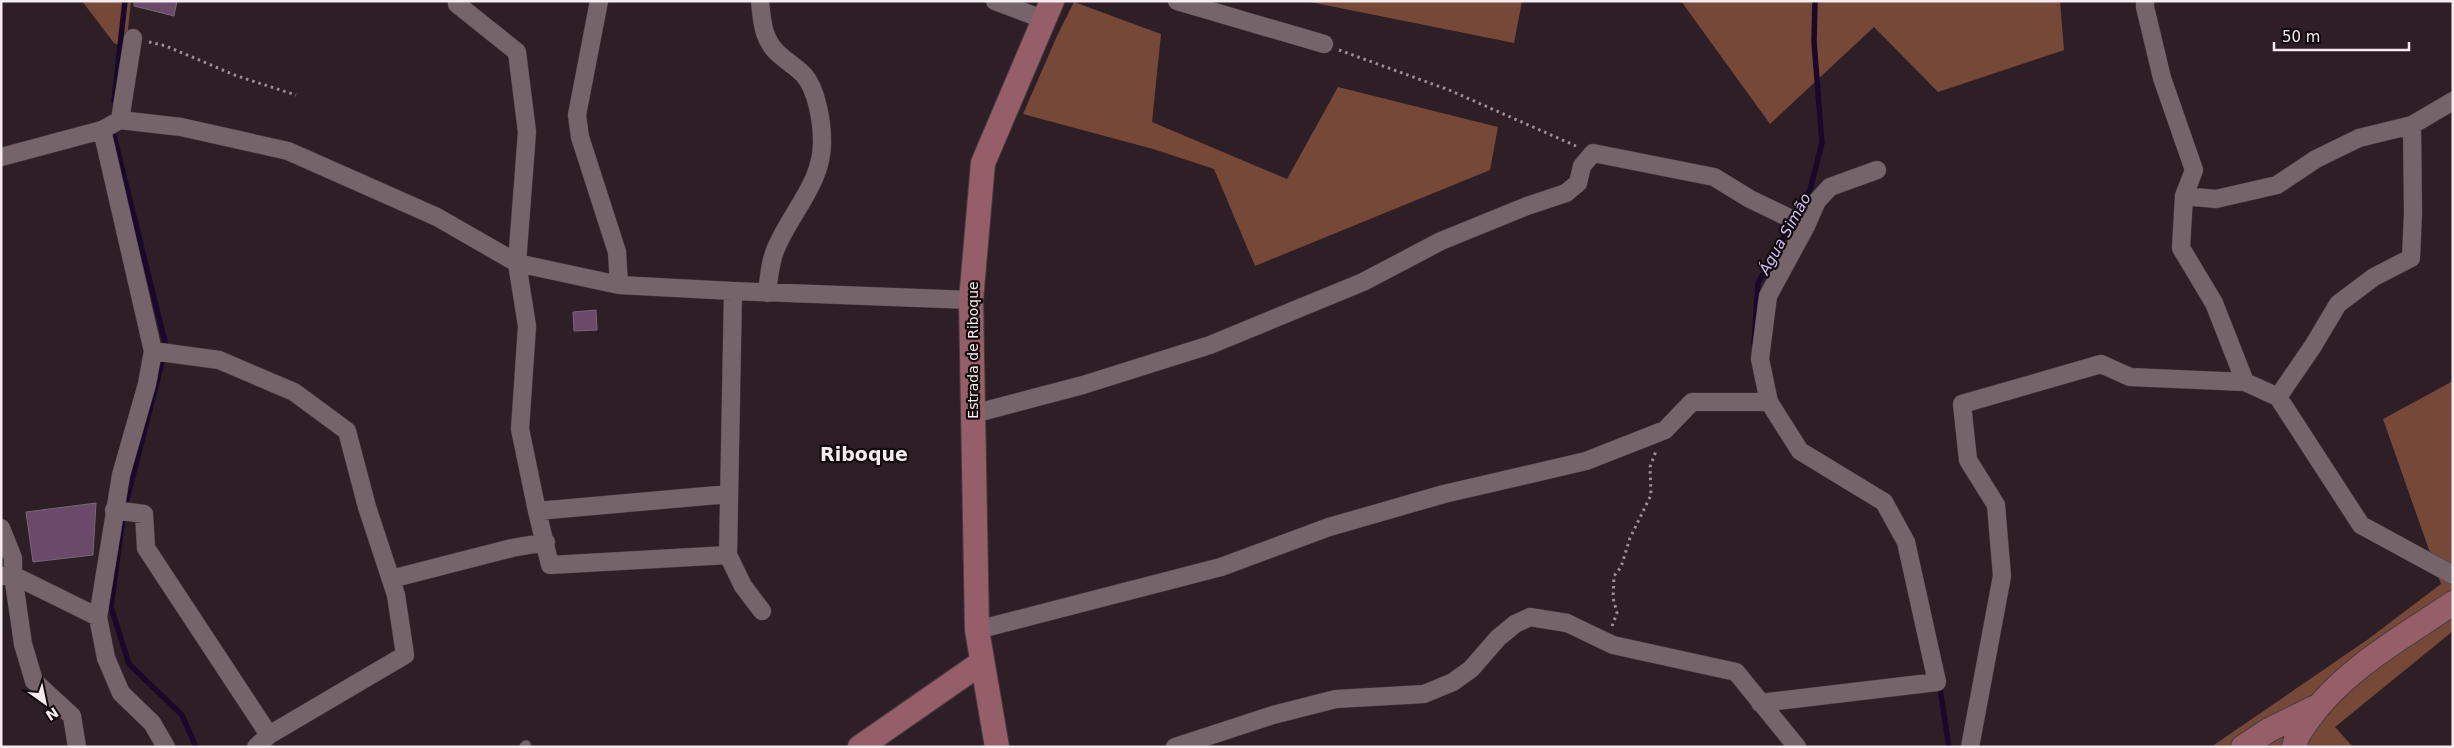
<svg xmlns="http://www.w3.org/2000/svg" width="2454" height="748" viewBox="0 0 2454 748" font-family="'DejaVu Sans',sans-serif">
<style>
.forest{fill:#764837}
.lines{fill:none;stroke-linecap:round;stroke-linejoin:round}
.stream{stroke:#19082b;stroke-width:5.5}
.building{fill:#6b496b;stroke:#756875}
.lane-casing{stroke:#473b40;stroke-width:11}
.street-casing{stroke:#473b40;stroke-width:19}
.secondary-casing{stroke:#473b40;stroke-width:26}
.path{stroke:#9b8f94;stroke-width:3;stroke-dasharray:2.5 4;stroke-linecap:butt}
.lane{stroke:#76646b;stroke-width:9}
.street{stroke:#76646b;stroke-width:18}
.secondary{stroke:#965e68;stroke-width:24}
.labels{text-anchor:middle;stroke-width:4.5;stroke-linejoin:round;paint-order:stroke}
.street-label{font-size:14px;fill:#f6ecf0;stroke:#120b0e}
.water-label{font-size:15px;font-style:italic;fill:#d3bff6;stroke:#120b0e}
.district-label{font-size:19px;font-weight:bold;fill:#f6ecf0;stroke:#120b0e}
</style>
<rect width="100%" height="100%" fill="#2e1f26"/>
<!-- forest -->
<path class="forest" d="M82 1H131L126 48 114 43Z
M1305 1H1522L1514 43Z
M1681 1H2060L2064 50 1938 92 1874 27 1770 124Z
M1074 2 1161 34 1152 122 1287 179 1338 87 1498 127 1490 170 1255 266 1214 169 1153 149 1023 114 1057 36Z
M2453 381V631L2335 727 2353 747H2211L2367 640 2441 584 2383 419Z"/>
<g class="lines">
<!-- stream -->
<path class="stream" d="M114 101 125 1
M114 136 165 342
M1754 344 1758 283 1810 190 1822 143 1814 42 1815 1
M125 507 162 362
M123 517 111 607 129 664 182 715 196 747
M1939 682 1949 747"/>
</g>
<!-- building -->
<path class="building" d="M134 1H177L174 16 134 6Z
M596 310 597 330 574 331 573 312Z
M96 503 93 555 33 562 26 512Z"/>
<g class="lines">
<!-- lane casing -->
<g class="lane-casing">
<path id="lane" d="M524 747 526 745"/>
</g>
<!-- street casing -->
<g class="street-casing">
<path id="street" d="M457 1V4L517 52 527 132 517 263 527 326 520 429 537 511 550 565 728 555
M599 1 577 115 580 137 617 252 619 285
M760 1C762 22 763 42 781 56 788 62 797 68 804 75 817 90 822 122 822 141 823 182 791 212 776 248 770 262 769 277 767 293
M995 1 1045 20
M1177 1 1324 44
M2145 1V7L2162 78 2194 170 2184 196 2181 248 2214 303 2245 382 2278 397 2361 525 2453 575
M120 120 133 38
M102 130 153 351 147 384 121 475 98 617 106 658 121 693 152 723 166 747
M1 157 102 130 120 120 181 127 288 151 437 217 517 263 619 285 733 291 971 300
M2184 196 2216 199 2277 185 2316 159 2359 138 2412 125 2453 101
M733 291 728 555 743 586 762 611
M153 351 219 360 294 392 347 431 367 507 396 595 405 655 269 735 256 747
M2278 397 2313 346 2338 304 2374 277 2411 258 2413 213 2412 125
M973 414 1083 385 1210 345 1363 282 1441 241 1527 206 1566 193 1578 183 1582 166 1593 153 1714 177 1750 199 1806 226
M114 510 144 514 146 548 269 735
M537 511 729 494
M1 528 13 558V575L23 644 34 681 72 716 77 747
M3 576 13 575 98 617
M391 579 512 548 546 542
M977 630 1221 567 1329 527 1444 494 1586 461 1665 430 1692 402H1769
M1760 703 1937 682 1906 542 1884 502 1800 451 1769 402 1760 359 1768 296 1806 226 1817 201 1830 187 1877 170
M1175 747 1273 715 1336 699 1424 694 1453 682 1471 669 1498 638 1515 624 1530 617 1567 623 1613 645 1736 672 1797 747
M1970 747 2002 576 1996 505 1968 460 1962 404 2101 364 2130 377 2245 382"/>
</g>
<!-- secondary casing -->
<g class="secondary-casing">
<path id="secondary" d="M860 747 981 663
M997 747 977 630 971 300 983 163 1052 1
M2243 747 2269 730 2316 707
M2294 747C2296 736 2302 729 2308 720 2344 669 2402 638 2453 603"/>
</g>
<!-- path -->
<path class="path" d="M149 42 166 46 237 76 296 95
M1339 50 1449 90 1576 146
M1612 626 1617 613 1613 598 1614 576 1621 567 1630 538 1651 495 1650 467 1656 451"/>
<!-- lane -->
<use href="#lane" class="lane"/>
<!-- street -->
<use href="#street" class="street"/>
<!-- secondary -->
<use href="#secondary" class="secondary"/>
</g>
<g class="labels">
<!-- street labels -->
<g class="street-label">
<text transform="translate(973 350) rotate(-90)" y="5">Estrada de Riboque</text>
</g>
<!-- water labels -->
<g class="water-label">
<text transform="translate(1785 234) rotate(-61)" y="5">Água Simão</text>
</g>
<!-- district labels -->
<g class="district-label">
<text x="864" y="461">Riboque</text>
</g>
</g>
<!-- border -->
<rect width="2454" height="748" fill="none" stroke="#f6ecf0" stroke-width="5"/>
<!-- north arrow -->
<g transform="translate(45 703) rotate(147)" stroke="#120b0e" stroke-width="4" paint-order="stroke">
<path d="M0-4L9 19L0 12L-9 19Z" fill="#f6ecf0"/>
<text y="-8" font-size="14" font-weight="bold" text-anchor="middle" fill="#f6ecf0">N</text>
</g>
<!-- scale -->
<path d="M2274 42v8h135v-8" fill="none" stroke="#f6ecf0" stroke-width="2.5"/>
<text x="2282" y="42" font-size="15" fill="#f6ecf0" stroke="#120b0e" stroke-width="4" paint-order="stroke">50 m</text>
</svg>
